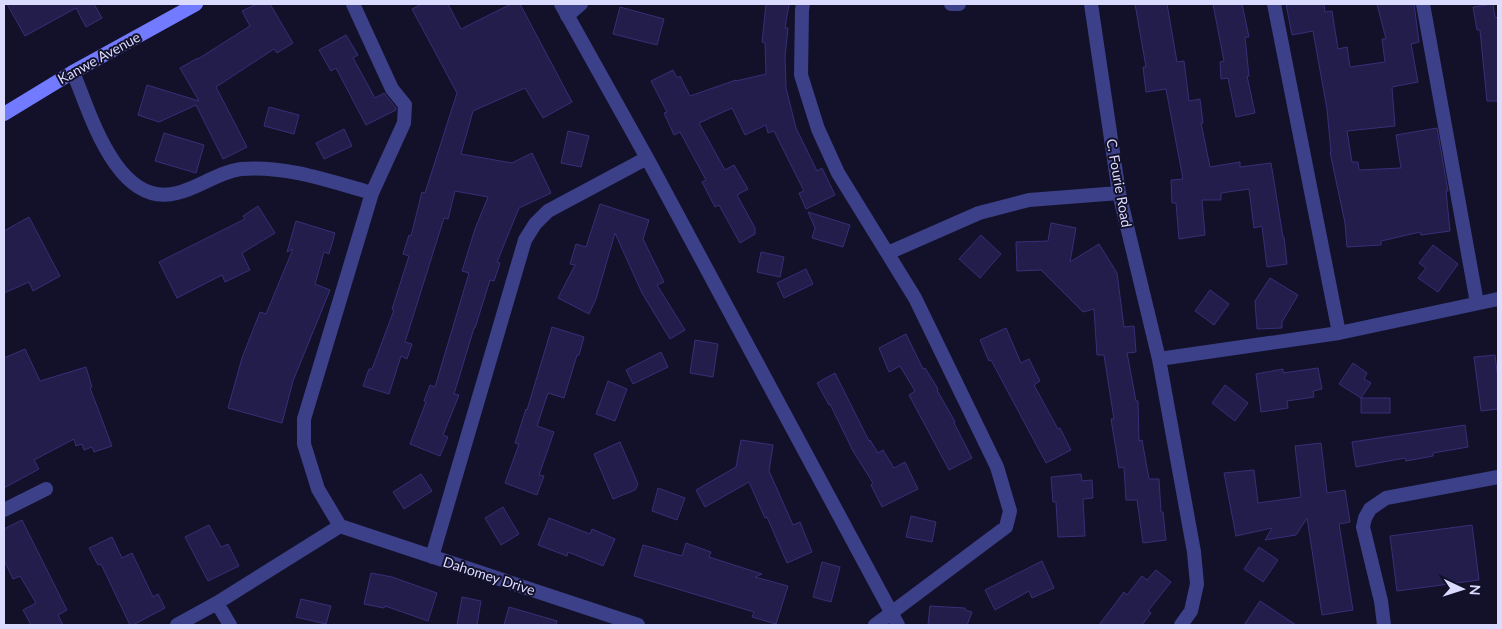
<svg xmlns="http://www.w3.org/2000/svg" width="1502" height="629" viewBox="0 0 1502 629" font-family="Lato,sans-serif">
<style>
.building{fill:#221d4b;stroke:#372f77}
.lines{fill:none;stroke-linecap:round;stroke-linejoin:round}
.minor{stroke:#3c4089;stroke-width:14}
.secondary{stroke:#727aff;stroke-width:14}
.labels{text-anchor:middle;stroke-width:4;stroke-linejoin:round;paint-order:stroke}
.street-label{font-size:14px;fill:#dbdaff;stroke:#13112a}
</style>
<rect width="100%" height="100%" fill="#13112a"/>
<!-- building -->
<path class="building" d="M7 4H94L102 18 86 27 76 8 25 36Z
M257 4H270L293 43 277 53 274 49 216 87 247 147 223 159 196 105 159 122 138 115 147 85 199 101 180 68 198 58V59L250 26 242 11Z
M422 4H448L461 29 511 4H520L572 102 543 118 525 88 473 111 461 154 512 163 532 153 551 193 519 208 497 262 500 263 494 281 490 280 475 328H474L454 394 459 395 443 435 448 437 440 456 410 444 426 402 424 401 430 385 435 387 469 273 462 271 475 229 488 197 455 191 448 219 444 218 405 342 412 344 407 359 401 356 389 394 363 386 369 369H372L394 310 392 309 409 256 403 254 409 235 411 236 422 192 425 193 457 93 412 9Z
M766 4H789L785 28H788L785 56 786 88 796 128 817 171 822 168 835 195 806 209 799 193 804 191 774 131 768 133 766 125 745 135 732 108 699 123 725 170 734 165 748 189 737 195 755 228V234L740 243 719 205 715 207 702 182 706 180 680 132 674 135 664 113 667 112 651 81 673 70 677 78 680 76 690 96 736 80V81L766 74 765 43 762 42Z
M1135 4H1167L1177 62 1184 61 1189 101 1200 99 1203 123H1201L1210 167 1240 162V167L1271 163 1283 237H1284L1287 264 1267 267 1262 226 1254 228 1249 189 1221 193V200H1202L1205 235 1179 239 1176 203H1172L1171 180 1183 179 1166 89 1146 92 1143 67H1146Z
M1213 4H1242L1249 37H1245L1249 76H1247L1255 113 1236 117 1228 78 1221 79 1220 62 1224 61Z
M1286 4H1324L1325 12 1332 11 1338 49 1347 47 1350 67 1385 62 1382 39H1386L1377 4H1414L1419 42 1411 44 1418 82 1392 87 1395 126 1347 131 1352 162H1358L1359 170 1401 168 1396 135 1437 128 1448 191H1446L1450 231 1421 235 1420 232 1381 241V245L1347 247 1345 223 1330 152H1331L1327 109 1313 31 1292 35Z
M1493 4 1495 18 1498 17V101H1487L1480 30H1477L1473 7Z
M620 7 664 19 657 45 613 34Z
M346 35 358 55 353 58 375 98 384 93 396 108V110L366 125 336 68 331 71 319 50Z
M269 107 299 115 294 134 264 126Z
M344 129 352 146 324 159 316 143Z
M568 131 589 136 581 167 561 163Z
M164 133 204 145 196 173 155 161Z
M600 204 649 220 643 239 664 282 657 285 685 330 670 339 642 293 615 233 596 299 589 314 558 298 575 265 570 264 576 244 586 247Z
M258 206 275 233 242 253 250 270 225 282 222 275 177 298 159 262 245 219 243 216Z
M808 212 850 225 843 247 812 238 815 228Z
M29 217 60 276 33 291 29 282 4 293V231Z
M296 221 335 233 329 254 324 252 315 284 330 290 293 381 282 423 228 408 242 358 260 312 266 314 293 249 287 252Z
M1051 223 1076 228 1070 262 1099 244 1117 273 1124 327 1134 326 1136 352 1127 353 1136 401H1138L1139 441 1142 440 1149 479H1159L1161 512H1163L1166 540 1143 543 1137 500H1126L1124 467 1119 468 1111 419H1114L1104 355H1097L1094 309 1083 312 1041 270 1017 271 1016 242 1048 241Z
M981 235 1001 254 980 278 959 259Z
M1433 245 1458 264 1438 292 1418 278 1426 268 1419 263Z
M761 252 784 257 780 277 757 272Z
M806 269 813 284 784 298 777 283Z
M1270 278 1298 295 1282 322V328L1257 329 1255 301Z
M1210 290 1229 304 1214 325 1195 311Z
M552 327 584 337 579 355H577L564 398 548 393 537 426 554 432 539 475 544 476 537 495 505 483 519 444 515 443 526 409 527 410Z
M1006 328 1021 363 1029 359 1040 381 1034 385 1058 429 1060 428 1071 450 1046 463 991 360 989 361 980 340Z
M906 334 923 369 925 368 938 389 937 390 955 422 954 423 972 458 949 470 909 395 915 391 900 366 889 372 879 348Z
M695 340 718 344 713 377 690 373Z
M25 349 40 381 86 367 92 387 90 388 112 446 94 452 92 447 84 450 82 444 76 446 74 439 34 460 39 469 4 488V358Z
M661 352 668 367 633 384 626 370Z
M1495 355 1498 380V409L1481 411 1474 357Z
M1353 363 1367 373 1364 379 1371 383 1361 398H1390V413H1361V398L1339 384Z
M1318 368 1322 389 1313 391 1314 397 1287 401 1288 408 1261 412 1256 374 1283 369V373Z
M835 373 869 441 870 440 878 453 883 450 894 468 905 462 918 489 882 507 871 485 873 483 853 451 830 404 829 405 817 383Z
M608 381 627 389 615 421 596 414Z
M1225 385 1248 403 1235 421 1212 403Z
M1465 425 1468 447 1433 453V456L1406 461 1405 458 1356 467 1352 442Z
M741 440 773 445 769 471 793 525 800 522 812 552 787 563 767 517 765 518 749 482 705 507 696 490 736 467Z
M620 442 638 484 635 490 613 499 594 454Z
M1321 443 1327 493 1345 490 1350 522 1339 524 1353 610 1322 615 1307 518 1296 535 1265 540 1272 528 1236 536 1224 473 1254 470 1258 503 1301 497 1295 446Z
M421 474 432 491 404 509 393 492Z
M1081 474 1082 481 1092 480 1093 498 1083 499 1085 536 1058 537 1056 502H1053L1051 477Z
M658 488 685 498 677 520 652 511Z
M503 507 519 534 501 545 485 518Z
M911 516 936 522 932 542 906 537Z
M549 518 590 534 592 529 615 539 603 566 568 552 567 556 538 545Z
M22 520 67 610 58 615 63 625H31L23 610 36 603 20 576 13 579 4 560V529Z
M209 525 221 547 228 544 239 566 208 581 185 537Z
M1472 525 1479 580 1397 591 1390 536Z
M112 537 122 558 132 553 153 597 158 594 165 608 133 625H130L101 564 98 565 89 548Z
M686 543 711 552 709 557 762 574 755 577 788 586 776 624 752 617 754 612 634 576 643 545 682 556Z
M1259 547 1278 560 1263 582 1244 569Z
M1042 561 1054 588 1032 598 1029 591 995 610 985 590Z
M822 562 840 567 831 602 813 597Z
M1156 570 1171 582 1148 611 1151 613 1142 625H1099L1124 592 1127 595 1142 576 1147 580Z
M371 573 392 577 437 593 428 621 385 606 384 608 364 604Z
M462 597 481 601 477 625H457Z
M301 599 331 606 326 624 296 617Z
M1260 601 1296 625H1244Z
M930 606 965 608V610L972 612 967 625H928Z
M509 607 557 621 556 625H504Z"/>
<g class="lines">
<!-- minor -->
<path class="minor" d="M561 4 647 158 898 625
M803 4 802 10 801 75 818 129 838 173 915 298 997 467 1010 511 1006 527 875 625
M951 4H959
M1091 4 1119 193 1159 359 1194 552 1197 584 1191 611 1181 625
M1274 4 1339 333
M1423 4 1477 303
M567 16 581 4
M73 72C90 113 117 209 177 193 199 188 218 172 241 169 285 165 330 181 372 193
M888 253 979 213 1029 200 1119 193
M1159 359 1339 333 1498 299
M4 510 46 489
M340 526 638 625
M432 557 525 240 535 224 548 211 647 158
M177 625 217 603
M230 625 217 603 340 526 318 489 304 444V419L372 193 404 123 405 105 392 89 353 4
M1384 625 1381 601 1363 527 1365 518 1370 509 1386 498 1498 477"/>
<!-- secondary -->
<path class="secondary" d="M4 114 73 72 196 4"/>
</g>
<g class="labels">
<!-- street labels -->
<g class="street-label">
<text transform="translate(99 58) rotate(-29)" y="5">Kanwe Avenue</text>
<text transform="translate(1119 183) rotate(80)" y="5">C. Fourie Road</text>
<text transform="translate(489 576) rotate(18)" y="5">Dahomey Drive</text>
</g>
</g>
<!-- border -->
<rect width="1502" height="629" fill="none" stroke="#dbdaff" stroke-width="10"/>
<!-- north arrow -->
<g transform="translate(1462 589) rotate(94)" stroke="#13112a" stroke-width="4" paint-order="stroke">
<path d="M0-4L9 19L0 12L-9 19Z" fill="#dbdaff"/>
<text y="-8" font-size="14" font-weight="bold" text-anchor="middle" fill="#dbdaff">N</text>
</g>
</svg>
